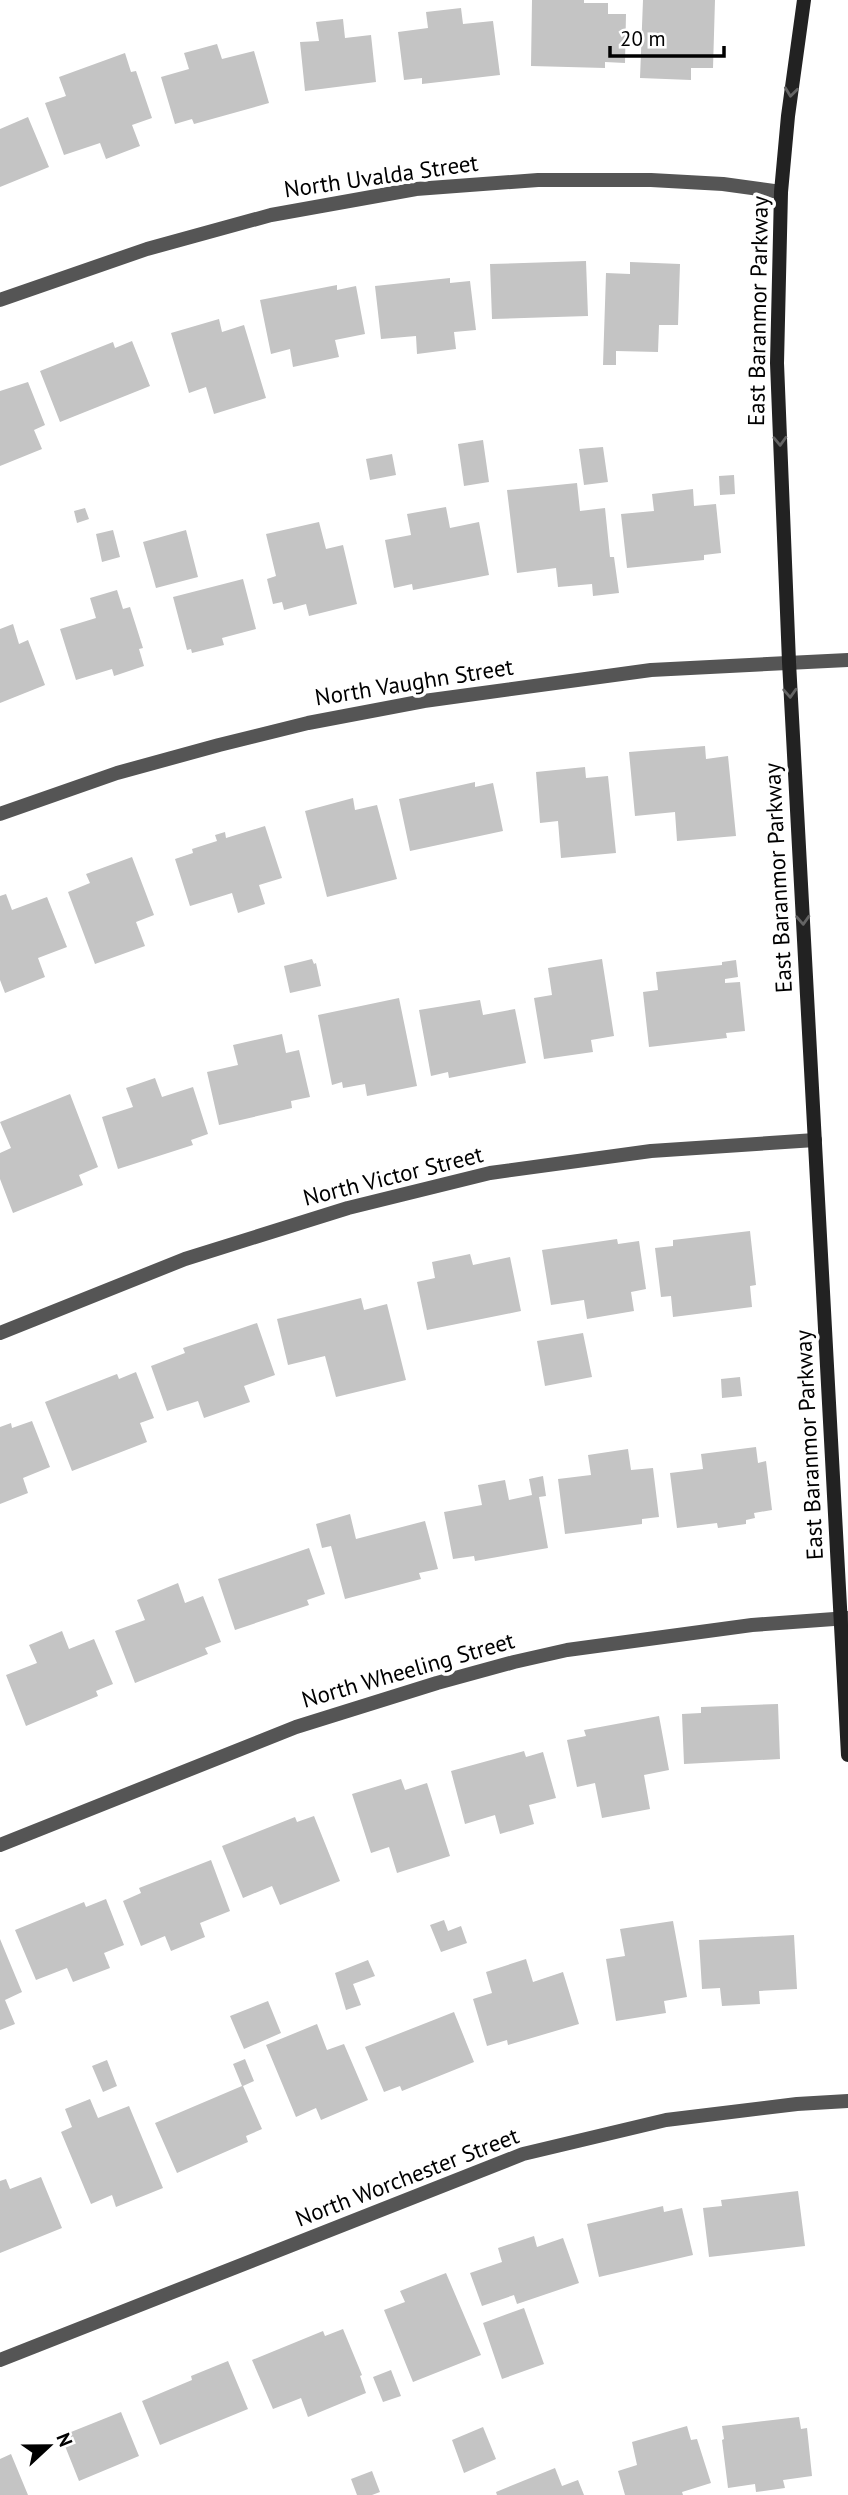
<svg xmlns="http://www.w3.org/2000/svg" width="848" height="2495" viewBox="0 0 848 2495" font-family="'PT Sans',sans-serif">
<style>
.building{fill:#c4c4c4}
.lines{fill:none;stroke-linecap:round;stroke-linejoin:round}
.street{stroke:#555;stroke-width:14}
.secondary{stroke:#222;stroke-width:14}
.oneway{stroke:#646464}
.labels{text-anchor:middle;stroke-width:7;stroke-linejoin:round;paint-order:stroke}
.street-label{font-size:23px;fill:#000;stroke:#fff}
</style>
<rect width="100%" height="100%" fill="#fff"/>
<!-- building -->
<path class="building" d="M532 0H584V3H608V14H626L625 63 605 62V68L531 66Z
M643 0H715L713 68H691V80L640 78Z
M461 8 463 24 493 21 500 75 422 84V78L404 80 398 32 428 28 426 12Z
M343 19 345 38 371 35 376 82 305 91 300 42 319 41 316 22Z
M217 44 222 59 254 51 269 103 194 124 192 119 175 124 161 77 189 69 184 53Z
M125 53 131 72 136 71 152 118 132 125 140 146 106 159 100 143 64 155 45 103 66 96 59 77Z
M28 117 49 167 0 187V129Z
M586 261 588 316 492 319 490 264Z
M630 262 680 264 678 325H659L658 352 616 351V365H603L606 273 630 274Z
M450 278V283L470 281 476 330 454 332 456 349 417 354 416 336 381 339 375 286Z
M337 285V290L356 286 365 334 335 340 339 357 293 367 290 349 271 354 260 300Z
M219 319 222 332 244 325 266 398 214 414 206 387 189 393 171 333Z
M132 341 150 386 60 422 40 371 113 342 115 348Z
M28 382 45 425 34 430 42 449 0 466V391Z
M483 440 489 482 464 486 458 444Z
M603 447 608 482 584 485 579 449Z
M392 454 396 475 370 480 366 459Z
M734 475 735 494 720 495 719 476Z
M577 483 580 511 605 508 610 557H614L619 593 593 596 592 584 558 587 556 568 517 573 507 490Z
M693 489 694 506 716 504 721 553 704 555V560L627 568 621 514 654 511 652 494Z
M446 507 450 528 479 522 489 575 413 590 412 584 394 588 385 540 411 535 407 514Z
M85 508 89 519 77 523 74 511Z
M319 522 326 549 343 545 357 604 309 616 306 604 284 610 282 602 273 604 267 579 276 576 266 534Z
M113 530 120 557 102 562 96 534Z
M186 530 198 577 156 588 143 542Z
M243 579 256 629 222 638 224 645 192 653 191 649 187 650 173 597Z
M117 590 123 609 130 607 143 648 139 649 144 666 114 676 112 669 76 680 60 629 96 618 90 598Z
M13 624 19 644 28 640 45 685 0 703V629Z
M705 746 706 759 728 756 736 836 677 841 675 812 635 816 629 752Z
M585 767 586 778 608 776 616 853 561 858 558 821 540 823 536 772Z
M475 782V787L493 783 503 831 410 851 399 799Z
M353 798 355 810 377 805 397 879 327 897 305 811Z
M265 826 282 878 259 885 265 904 238 913 232 893 190 906 175 859 193 853 192 849 217 841 215 835 225 832 226 838Z
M132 857 154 915 136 922 145 946 95 964 68 892 90 883 86 874Z
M6 894 12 910 47 897 67 947 38 958 45 977 5 993 0 980V896Z
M312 959 314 964 316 963 321 986 290 993 284 966Z
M602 959 614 1036 591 1040 593 1052 544 1059 534 998 552 995 548 968Z
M736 960 738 977 725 979V983L740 982 745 1031 726 1033 727 1038 649 1047 643 992 658 990 656 972 722 965V962Z
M399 998 417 1086 367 1096 365 1084 343 1088 342 1082 332 1085 318 1015Z
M480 1000 483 1015 515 1009 526 1063 449 1078 448 1072 431 1076 419 1010Z
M282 1034 286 1053 299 1050 310 1097 291 1101 292 1108 219 1125 207 1072 238 1065 233 1045Z
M155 1078 162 1097 193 1087 208 1134 191 1140 193 1145 118 1169 102 1117 133 1107 126 1088Z
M70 1094 98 1167 79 1175 83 1185 13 1213 0 1179V1153L11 1148 0 1122Z
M750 1231 756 1285 750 1286 752 1307 673 1317 671 1296 661 1297 655 1248 673 1246V1240Z
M617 1239 618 1244 639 1241 646 1289 631 1292 634 1311 587 1319 584 1300 551 1305 542 1250Z
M470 1254 473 1265 510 1257 521 1311 427 1330 417 1282 435 1278 432 1262Z
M361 1298 364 1310 387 1304 406 1380 336 1397 325 1356 288 1365 277 1319Z
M257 1323 275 1375 244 1386 250 1402 204 1418 198 1401 167 1411 151 1366 185 1353 183 1348Z
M583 1333 592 1377 545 1386 537 1341Z
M136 1372 154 1418 140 1423 147 1442 72 1471 45 1402 117 1374 119 1379Z
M740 1377 742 1396 722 1398 721 1379Z
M32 1421 50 1467 23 1478 28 1493 0 1504V1427L11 1423 12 1428Z
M756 1447 758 1463 766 1461 772 1510 754 1513 755 1518 746 1520V1524L718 1528 717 1523 677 1528 670 1473 703 1469 701 1454Z
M628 1449 631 1470 653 1468 659 1517 642 1519V1524L565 1534 558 1479 591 1475 588 1455Z
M543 1476 546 1496 539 1497 548 1548 475 1561 474 1556 453 1559 444 1512 482 1505 478 1485 505 1480 509 1500 532 1495 529 1479Z
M350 1514 356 1539 425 1521 438 1569 419 1573 421 1579 345 1599 331 1546 322 1548 316 1524Z
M309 1548 325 1594 307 1600 309 1605 235 1630 218 1579Z
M178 1583 185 1603 203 1596 221 1642 205 1648 208 1654 135 1683 115 1631 145 1620 137 1600Z
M62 1631 69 1649 94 1639 113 1684 96 1691 98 1696 26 1726 6 1675 37 1663 29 1645Z
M778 1704 780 1759 684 1764 682 1714 701 1713V1707Z
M659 1716 669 1770 644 1775 650 1809 602 1818 595 1783 577 1787 567 1740 586 1736 584 1730Z
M524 1751 526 1757 543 1752 556 1798 529 1805 534 1824 500 1834 495 1815 465 1824 451 1771Z
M401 1779 405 1790 427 1783 450 1856 397 1873 389 1847 371 1853 352 1794Z
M314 1816 340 1881 280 1905 272 1886 243 1898 222 1846 295 1817 297 1822Z
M211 1860 230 1911 200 1923 205 1937 171 1951 165 1936 141 1946 123 1901 141 1893 139 1888Z
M106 1899 124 1945 104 1953 110 1968 73 1982 67 1968 36 1980 15 1930 84 1902 86 1907Z
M444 1920 448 1931 461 1926 467 1943 441 1952 430 1925Z
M673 1921 687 1997 664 2001 666 2013 616 2021 606 1959 625 1956 620 1929Z
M794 1935 797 1989 759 1991 760 2004 722 2006 720 1988 702 1989 699 1940Z
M0 1939 22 1992 5 2000 15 2024 0 2030Z
M526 1959 533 1982 563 1972 579 2024 508 2045 507 2040 487 2046 473 1999 492 1993 486 1972Z
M368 1960 375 1976 353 1984 361 2005 346 2010 335 1973Z
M268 2001 281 2033 244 2049 230 2016Z
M454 2012 474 2062 402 2091 400 2086 384 2092 365 2047Z
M317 2024 327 2050 344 2044 368 2100 321 2120 316 2108 296 2117 266 2045Z
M245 2059 254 2081 243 2086 262 2129 246 2136 248 2142 177 2173 155 2123 242 2086 233 2064Z
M107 2060 117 2086 103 2092 92 2066Z
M90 2099 98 2118 129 2106 163 2188 116 2207 112 2195 91 2204 61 2132 72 2127 65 2109Z
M41 2177 62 2228 0 2253V2181L6 2179 10 2189Z
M798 2191 805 2246 709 2257 703 2208 722 2206 721 2200Z
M663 2206 664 2212 682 2208 693 2255 599 2277 587 2224Z
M534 2236 537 2247 563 2238 579 2283 517 2304 514 2295 482 2306 470 2273 502 2262 498 2248Z
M446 2273 481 2355 413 2382 384 2310 405 2302 400 2291Z
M524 2308 544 2364 502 2379 483 2323Z
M343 2329 362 2375 360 2376 366 2393 308 2417 301 2398 273 2409 252 2360 323 2331 325 2336Z
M228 2361 248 2409 160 2445 142 2401 192 2380 191 2376Z
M391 2370 401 2396 383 2402 373 2377Z
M121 2412 139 2456 79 2481 61 2436Z
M799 2417 801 2429 807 2428 812 2476 783 2480 785 2488 756 2492 755 2484 728 2488 722 2440 724 2439 722 2426Z
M687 2426 691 2440 697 2439 711 2483 682 2492 683 2495H625L618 2471 637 2465 632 2442Z
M483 2427 496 2459 464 2473 452 2440Z
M11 2454 28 2495H0V2459Z
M555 2468 562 2486 578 2480 584 2495H497L496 2492Z
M372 2471 380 2492 372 2495H357L351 2479Z"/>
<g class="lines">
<!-- street -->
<path class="street" d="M0 300 147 249 271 215 416 189 538 180H651L723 184 781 192
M0 814 117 773 219 745 308 723 424 701 651 670 848 660
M0 1333 185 1259 348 1208 490 1173 651 1151 815 1140
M0 1845 296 1727 437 1683 514 1662 567 1650 752 1625 848 1618
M0 2360 523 2154 666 2120 797 2104 848 2101"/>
<!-- secondary -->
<path class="secondary" d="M804 0 788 116 781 192 777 363 789 662 848 1755"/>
</g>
<!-- one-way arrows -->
<defs><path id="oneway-chevron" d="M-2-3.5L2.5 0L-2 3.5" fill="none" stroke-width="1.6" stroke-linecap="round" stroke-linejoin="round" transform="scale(1.75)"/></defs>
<g class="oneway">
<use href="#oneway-chevron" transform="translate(791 92) rotate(97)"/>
<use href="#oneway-chevron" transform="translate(780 441) rotate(88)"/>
<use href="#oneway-chevron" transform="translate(790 693) rotate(87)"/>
<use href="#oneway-chevron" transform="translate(803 920) rotate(87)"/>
</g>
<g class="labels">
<!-- street labels -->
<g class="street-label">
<text transform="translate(381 176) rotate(-8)" y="8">North Uvalda Street</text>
<text transform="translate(758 311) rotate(-89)" y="8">East Baranmor Parkway</text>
<text transform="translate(414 682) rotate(-9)" y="8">North Vaughn Street</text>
<text transform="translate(778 878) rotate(-93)" y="8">East Baranmor Parkway</text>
<text transform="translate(393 1176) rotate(-14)" y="8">North Victor Street</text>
<text transform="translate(809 1445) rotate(-93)" y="8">East Baranmor Parkway</text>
<text transform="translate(408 1670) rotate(-16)" y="8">North Wheeling Street</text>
<text transform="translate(407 2177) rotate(-21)" y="8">North Worchester Street</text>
</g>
</g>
<!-- north arrow -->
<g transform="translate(49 2446) rotate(68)" stroke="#ffffff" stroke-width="5" paint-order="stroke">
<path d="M0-5L12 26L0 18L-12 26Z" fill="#000000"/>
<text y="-10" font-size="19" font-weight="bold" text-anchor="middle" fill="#000000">N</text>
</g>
<!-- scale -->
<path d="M610 46v10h114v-10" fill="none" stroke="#000000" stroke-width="3.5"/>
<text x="620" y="46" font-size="21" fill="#000000" stroke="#ffffff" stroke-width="5" paint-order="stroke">20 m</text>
</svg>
